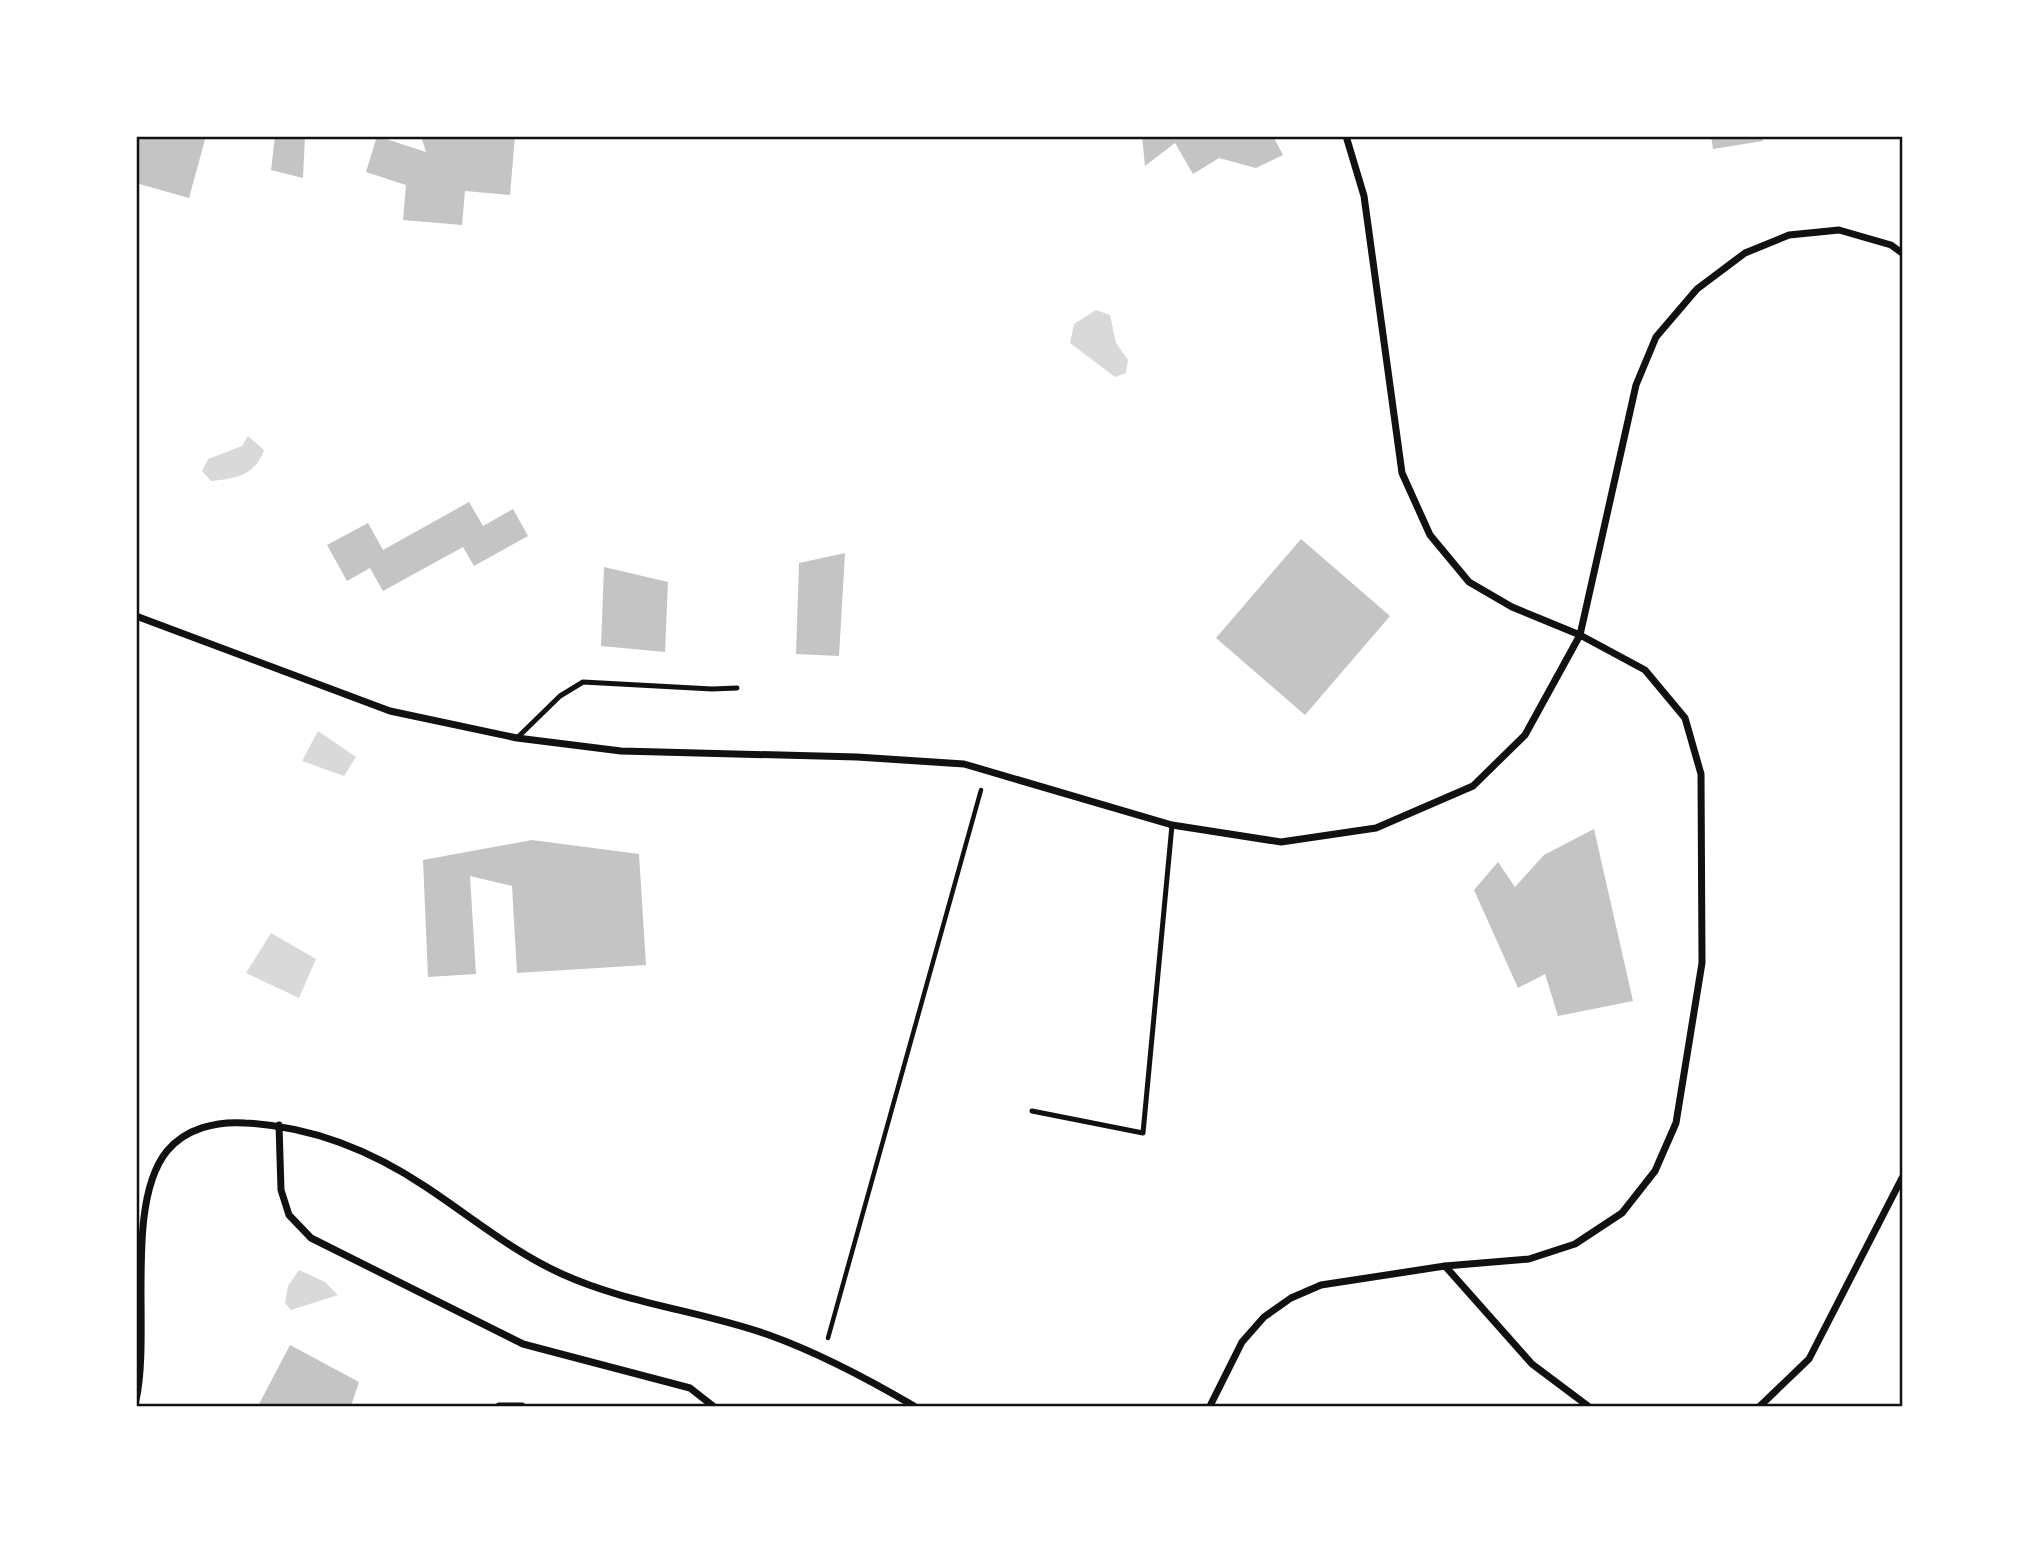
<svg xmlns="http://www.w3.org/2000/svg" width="2039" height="1543" viewBox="0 0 2039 1543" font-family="Jost,sans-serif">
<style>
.water{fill:#d9d9d9}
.building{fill:#c4c4c4}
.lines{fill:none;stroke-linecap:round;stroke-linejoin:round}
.path{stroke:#111;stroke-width:4.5}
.service{stroke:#111;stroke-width:5}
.minor{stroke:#111;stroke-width:7}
.neatline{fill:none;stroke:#111;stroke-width:2.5}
</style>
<rect width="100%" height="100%" fill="#fff"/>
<!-- water -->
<path class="water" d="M1096 310 1110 315 1116 343 1128 360 1126 373 1115 377 1070 343 1074 324Z
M248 436 264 450C256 475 235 479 211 481L202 471 208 459 242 446Z
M318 731 356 757 344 776 302 761Z
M271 933 316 959 299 998 246 973Z
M299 1270 325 1282 338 1295 291 1310 285 1303 288 1286Z"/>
<!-- building -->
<path class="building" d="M136 136H206L189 198 136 183Z
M275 136H305L303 178 271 170Z
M377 136 426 152 421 136H515L510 195 465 191 462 225 403 220 406 185 366 172Z
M1142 136H1273L1283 155 1256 168 1219 158 1193 174 1175 143 1145 166Z
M1711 136H1762L1763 141 1713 149Z
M469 502 483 526 513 509 528 536 474 566 463 547 383 591 370 568 347 581 327 545 368 523 383 550Z
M1301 539 1390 616 1305 715 1216 638Z
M845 553 839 656 796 654 799 563Z
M604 567 668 582 665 652 601 646Z
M1594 829 1633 1001 1558 1016 1545 974 1518 988 1474 890 1498 862 1515 887 1544 855Z
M532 840 639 854 646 965 517 973 512 886 470 876 476 974 428 977 423 860Z
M290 1345 359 1382 351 1406H258Z"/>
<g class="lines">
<!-- path -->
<path class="path" d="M828 1338 981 790"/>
<!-- service -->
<path class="service" d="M517 738 560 696 583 682 712 689 737 688
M1032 1111 1143 1133 1172 825"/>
<!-- minor -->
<path class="minor" d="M136 616 390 711 517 738 621 751 857 757 964 764 1172 825 1281 842 1376 828 1473 786 1525 735 1580 635 1636 385 1656 337 1697 289 1745 253 1789 235 1839 230 1891 245 1902 253
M279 1125 281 1190 289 1215 311 1238 523 1344 690 1388 713 1406
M1445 1266 1532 1364 1588 1406
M136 1400C151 1334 124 1204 167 1151 186 1128 217 1121 245 1123 310 1126 372 1151 426 1187 470 1216 513 1252 562 1274 628 1304 702 1311 769 1335 819 1353 868 1379 914 1406
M499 1406H522
M1210 1406 1242 1342 1264 1317 1291 1298 1321 1285 1445 1266 1529 1259 1575 1244 1622 1213 1655 1171 1676 1123 1702 963 1701 774 1685 718 1645 670 1580 635 1512 607 1469 582 1430 535 1402 473 1364 196 1346 136
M1760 1406 1809 1359 1902 1178"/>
</g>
<!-- border -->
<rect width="2039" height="1543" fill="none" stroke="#ffffff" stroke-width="276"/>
<rect x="138" y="138" width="1763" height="1267" class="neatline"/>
</svg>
